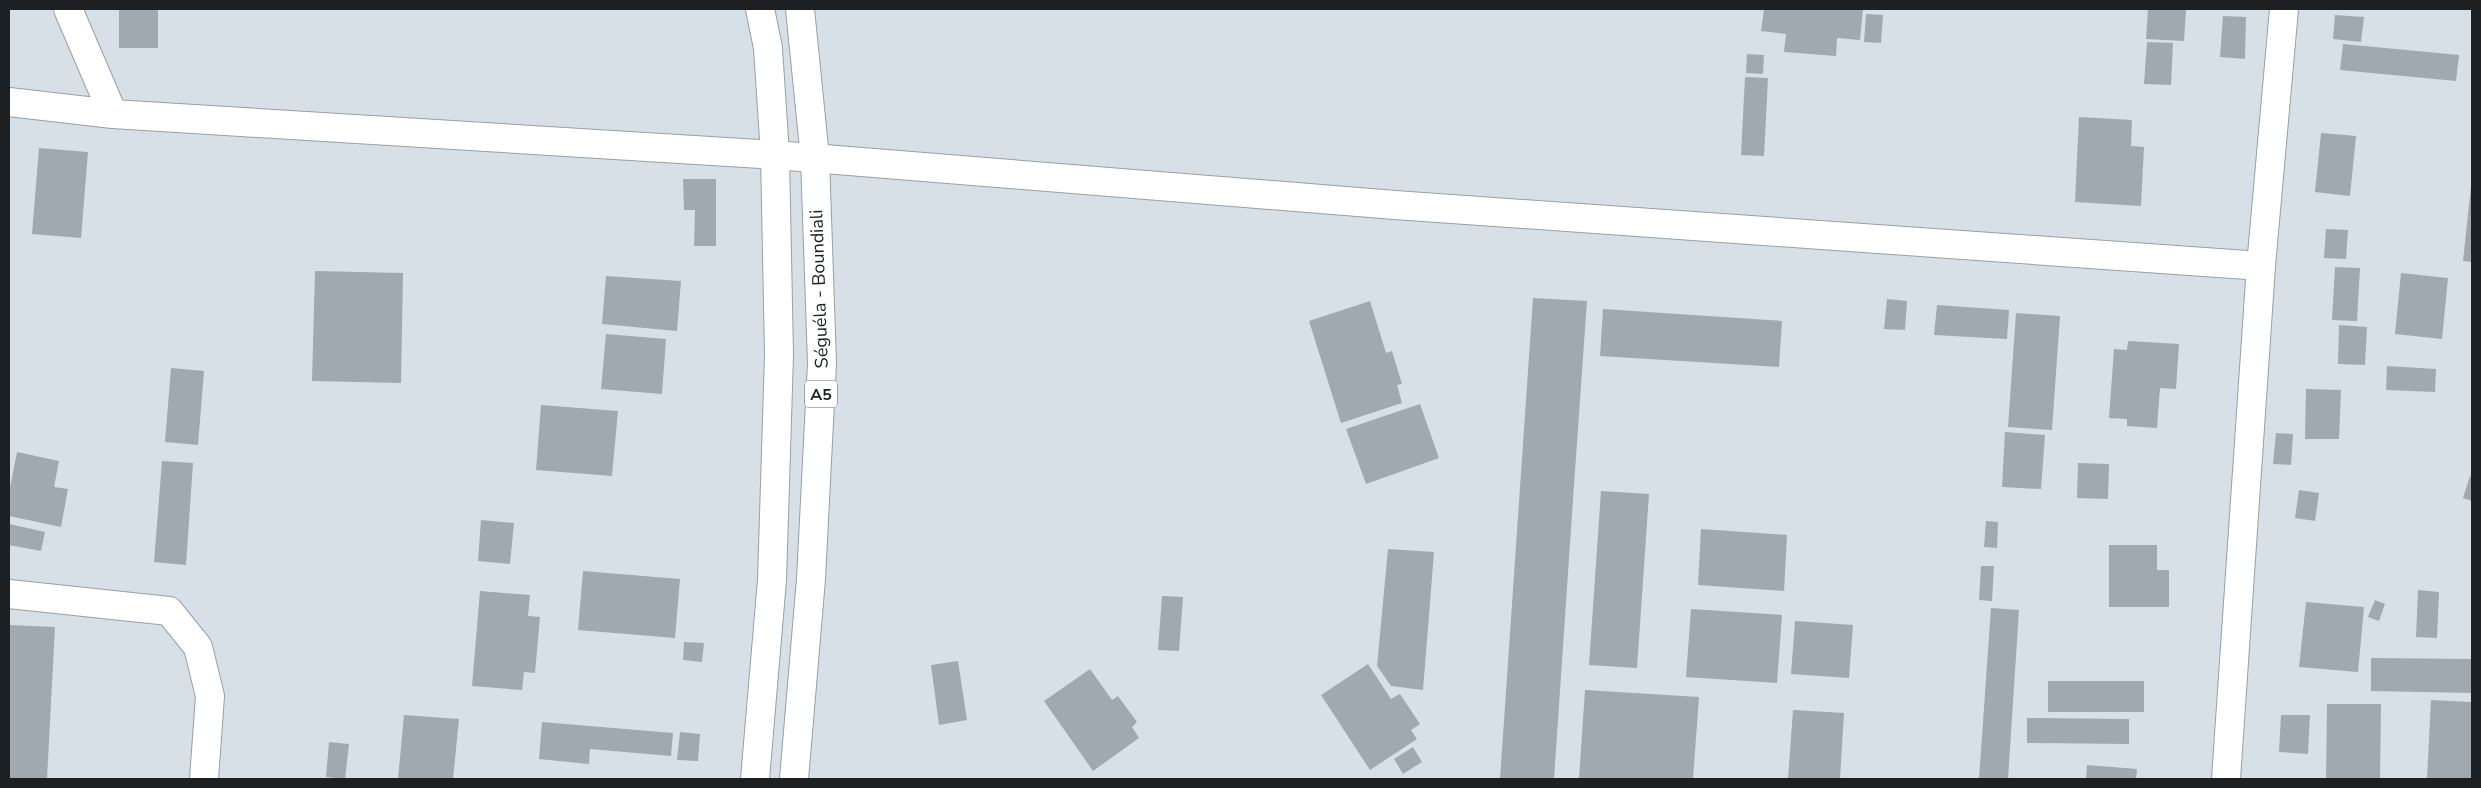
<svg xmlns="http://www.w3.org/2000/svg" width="2481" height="788" viewBox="0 0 2481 788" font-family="'Nunito Sans',sans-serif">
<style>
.building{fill:#a0a9af}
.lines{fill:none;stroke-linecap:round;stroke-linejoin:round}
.street-casing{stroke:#97a0a6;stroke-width:30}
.secondary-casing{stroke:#97a0a6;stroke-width:30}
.primary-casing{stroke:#97a0a6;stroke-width:30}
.street{stroke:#fff;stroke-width:28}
.secondary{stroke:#fff;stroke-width:28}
.primary{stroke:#fff;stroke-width:28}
.labels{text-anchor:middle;stroke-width:4.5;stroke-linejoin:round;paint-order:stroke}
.shield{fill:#fff;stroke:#606364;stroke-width:1}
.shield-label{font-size:16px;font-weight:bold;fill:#1c2022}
.street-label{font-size:18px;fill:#1c2022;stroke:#fff}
</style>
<rect width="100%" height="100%" fill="#d6e0e6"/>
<!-- building -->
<path class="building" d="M119 9H158V48H119Z
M1764 9H1863L1860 40 1837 38 1836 56 1784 52 1786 34 1761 31Z
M2148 9H2186L2184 41 2146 39Z
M1866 14 1883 15 1881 43 1864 42Z
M2335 15 2364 17 2361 42 2333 39Z
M2223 16 2246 17 2245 59 2220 57Z
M2147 42 2173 43 2171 85 2144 84Z
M2343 44 2459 55 2456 81 2340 70Z
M1747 54 1764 55 1763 74 1746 73Z
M1745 77 1768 78 1764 156 1741 155Z
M2079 117 2132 120 2131 146 2144 147 2141 206 2075 202Z
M2321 133 2356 136 2350 196 2315 192Z
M39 148 88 152 81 238 32 234Z
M683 179H716V246H694L695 210H684Z
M2471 186H2472V262L2463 261Z
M2326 229 2348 230 2346 259 2324 258Z
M2335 267 2360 268 2357 321 2332 320Z
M315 271 403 273 401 383 312 381Z
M2401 273 2448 278 2442 339 2395 334Z
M606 276 681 281 677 331 602 324Z
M1533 298 1587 301 1574 485 1554 779H1500Z
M1887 299 1907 301 1905 330 1884 329Z
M1370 301 1386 353 1392 351 1402 384 1397 385 1402 403 1341 423 1309 321Z
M1937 305 2009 310 2007 339 1934 335Z
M1603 309 1782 321 1779 367 1600 356Z
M2016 313 2060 316 2052 430 2008 427Z
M2339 325 2367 327 2365 365 2338 364Z
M606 334 666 339 662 394 601 389Z
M2128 341 2179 344 2176 389 2160 388 2157 428 2127 426V419L2109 418 2114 349 2127 350Z
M2387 366 2436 369 2435 392 2386 390Z
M171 368 204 371 198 445 165 442Z
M2306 389 2341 390 2339 439H2305Z
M1420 404 1439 458 1366 484 1346 429Z
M541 405 618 411 612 476 536 470Z
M2005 432 2045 435 2041 489 2002 487Z
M2276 433 2293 434 2291 465 2273 464Z
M17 452 59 461 54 487 68 489 61 527 9 516V493Z
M162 461 193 463 186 565 154 562Z
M2078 463 2109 464 2108 499 2077 498Z
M2470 476 2472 477V501L2463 498Z
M2299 490 2319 493 2315 521 2295 518Z
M1601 491 1649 494 1637 668 1589 665Z
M481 520 514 523 510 564 478 561Z
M1986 521 1998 522 1997 548 1984 547Z
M9 524 45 532 41 551 9 545Z
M1701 529 1787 535 1784 591 1698 585Z
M2109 545H2157V570H2169V607H2109Z
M1388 549 1434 552 1423 690 1391 686 1377 666Z
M1981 566H1994L1992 601 1979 600Z
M583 571 680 579 675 638 578 630Z
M2418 590 2439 592 2437 638 2416 637Z
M480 591 530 595 528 616 540 617 535 673 524 672 522 690 472 686Z
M1162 596 1183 597 1179 651 1158 650Z
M2375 600 2385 604 2379 621 2368 617Z
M2306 602 2364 607 2358 672 2299 667Z
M1991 608 2019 610 2008 779H1979Z
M1691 609 1782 615 1777 683 1686 677Z
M1795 621 1853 625 1849 678 1791 674Z
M9 625 55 627 47 779H9Z
M684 642 704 643 702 662 683 660Z
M2371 658 2472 659V693L2371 691Z
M958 661 967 720 939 725 931 665Z
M1368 664 1391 699 1400 694 1420 724 1411 730 1417 739 1370 770 1321 695Z
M1090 669 1112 700 1118 696 1137 722 1132 727 1139 738 1093 771 1044 701Z
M2048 681H2144V712H2048Z
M1585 690 1699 697 1693 779H1579Z
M2431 700 2472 702V779H2427Z
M2327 704H2381L2380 779H2326Z
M1793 710 1844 713 1840 779H1788Z
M404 715 459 719 453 779H398Z
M2281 715H2310L2308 754 2279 752Z
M2027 718 2129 719V744L2027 743Z
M542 722 673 733 671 756 590 749 589 764 539 759Z
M680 732 700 734 698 761 677 760Z
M329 742 349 744 345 779 326 777Z
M1413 747 1422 762 1403 774 1394 759Z
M2087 765 2137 769 2136 779H2086Z"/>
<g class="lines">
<!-- street casing -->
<g class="street-casing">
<path id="street" d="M68 9 113 114
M9 102 113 114 775 155 1395 205 2261 266
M9 594 169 611 198 647 210 696 204 779"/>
</g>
<!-- secondary casing -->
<g class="secondary-casing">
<path id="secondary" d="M2226 779 2261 266 2284 9"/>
</g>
<!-- primary casing -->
<g class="primary-casing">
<path id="primary" d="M755 779 772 580 779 355 775 155 768 48 760 9
M794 779 811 579 822 363 815 158 800 9"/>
</g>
<!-- street -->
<use href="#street" class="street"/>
<!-- secondary -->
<use href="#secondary" class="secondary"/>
<!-- primary -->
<use href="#primary" class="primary"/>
</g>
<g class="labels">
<!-- shield labels -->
<rect class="shield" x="805" y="380.5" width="32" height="27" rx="4"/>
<g class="shield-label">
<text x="821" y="400">A5</text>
</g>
<!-- street labels -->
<g class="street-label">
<text transform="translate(819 289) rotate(-92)" y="6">Séguéla - Boundiali</text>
</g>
</g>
<!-- border -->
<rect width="2481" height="788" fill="none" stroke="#1c2022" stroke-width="20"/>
</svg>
